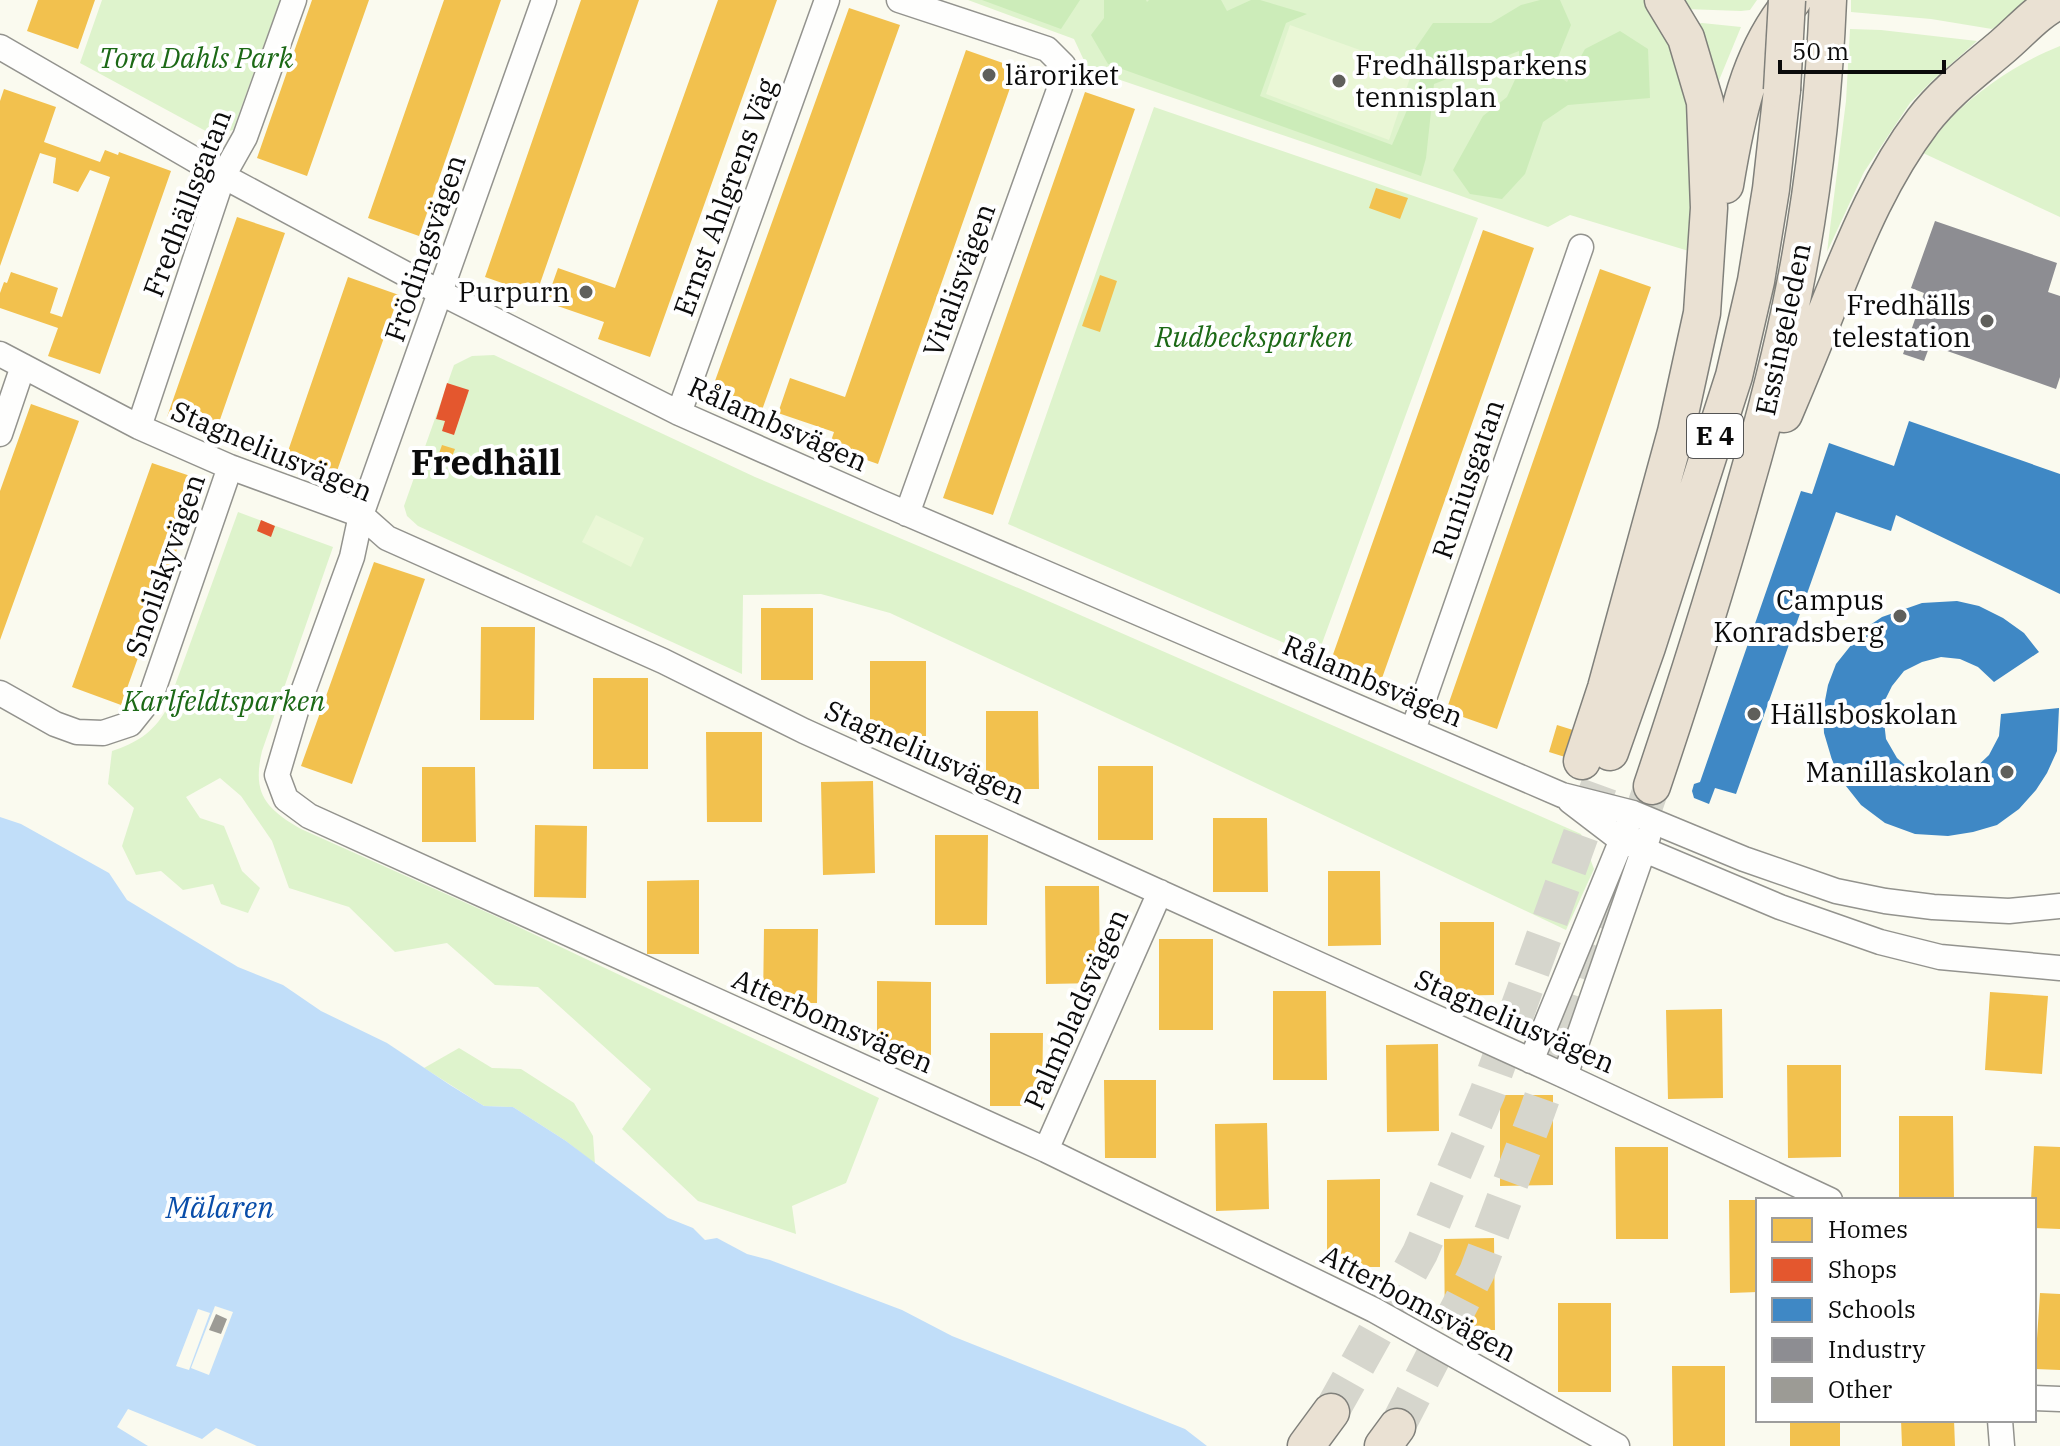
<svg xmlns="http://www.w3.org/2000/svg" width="2060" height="1446" viewBox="0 0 2060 1446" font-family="'IBM Plex Serif',serif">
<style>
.green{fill:#def3cc}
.forest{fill:#ccecb9}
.pitch{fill:#eaf7d6}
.water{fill:#c1def9}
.pier{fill:#fafaef}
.homes{fill:#f2c14e}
.shops{fill:#e4572e}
.schools{fill:#3f88c5}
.industry{fill:#8d8d92}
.building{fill:#9c9b95}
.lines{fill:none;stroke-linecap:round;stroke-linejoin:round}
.highway-tunnel{stroke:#d6d6cd;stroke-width:36;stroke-dasharray:36 18;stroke-linecap:butt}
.minor-casing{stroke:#93938e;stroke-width:27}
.highway-casing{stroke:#80807b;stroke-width:39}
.minor{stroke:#fefefd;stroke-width:24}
.highway{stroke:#eae1d3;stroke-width:36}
.highway-bridge-casing{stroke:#80807b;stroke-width:39;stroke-linecap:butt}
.highway-bridge{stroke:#eae1d3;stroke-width:36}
.poi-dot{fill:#5f5f5b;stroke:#fff;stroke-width:3}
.labels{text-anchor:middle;stroke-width:8;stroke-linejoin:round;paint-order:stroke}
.shield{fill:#fff;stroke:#545454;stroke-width:2}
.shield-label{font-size:26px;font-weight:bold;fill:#0b0b0b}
.park-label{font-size:28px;font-style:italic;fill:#1c6916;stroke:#fff}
.poi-label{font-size:28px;fill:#0b0b0b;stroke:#fff;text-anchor:end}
.street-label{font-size:28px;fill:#0b0b0b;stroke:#fff}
.water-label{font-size:30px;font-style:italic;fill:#094da9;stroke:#fff}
.district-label{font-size:36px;font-weight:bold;fill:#0b0b0b;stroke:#fff}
</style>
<rect width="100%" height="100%" fill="#fafaef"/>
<!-- green -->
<path class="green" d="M102 0H280L233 130 213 135 80 63Z
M968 0H1648L1666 31 1695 114 1692 252 1570 215 1548 227 1450 192 1088 69 1074 39Z
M1680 0H1757L1750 10 1741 11 1685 9Z
M1851 0H2035L1992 29 1931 19 1851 12Z
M1702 23 1741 27 1715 90 1693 24Z
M1850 29 1881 30 1977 41 1933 80 1910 103 1864 172 1827 252 1846 101Z
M2060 46V217L1923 153C1933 140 1943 126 1955 114 1985 85 2022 61 2060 46Z
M1154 107 1478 218 1317 657 1008 524Z
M494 355 755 477 1023 590 1581 834 1594 869 1566 930 1184 749 890 613 821 594 743 595 742 674 418 526 407 516 404 506 454 365 472 356Z
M238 512 333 547 262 751C252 793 265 808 301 829L504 920 879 1098 846 1183 792 1206 796 1234 698 1201 622 1129 651 1089 538 987 495 985 447 943 395 952 349 907 289 888 272 841 241 796 220 778 186 797 200 818 224 826 242 871 260 888 248 913 221 904 213 884 183 890 161 871 136 875 122 846 134 808 108 784 112 751C136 743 153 733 166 710Z
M459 1048 492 1068 521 1069 574 1103 593 1136 595 1164 566 1141 513 1107 484 1106 424 1068Z"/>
<!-- forest -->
<path class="forest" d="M982 0H1080L1061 29Z
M1104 0H1146L1147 2 1149 0H1221L1227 11 1251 0H1260L1307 14 1286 23 1260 96 1392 145 1423 73 1413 52 1433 23H1491L1521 5 1540 0H1560L1571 25 1552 72 1567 82 1585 49 1620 31 1648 49 1650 98 1568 105 1543 122 1525 174 1502 199 1470 194 1453 170 1483 116 1507 97 1519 71V51L1434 84 1426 158 1421 176 1108 64 1091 35 1104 18Z"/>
<!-- pitch -->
<path class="pitch" d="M1290 25 1413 69 1389 140 1266 94Z
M596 515 644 538 631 567 582 542Z"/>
<!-- water -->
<path class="water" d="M0 817 21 824 109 873 127 900 238 967 283 985 321 1011 387 1043 450 1085 484 1106 513 1107 566 1141 668 1218 693 1228 705 1240 717 1238 747 1254 770 1260 902 1310 952 1336 1185 1429 1207 1446H257L216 1428 202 1439 128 1409 117 1427 148 1446H0Z"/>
<!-- pier -->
<path class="pier" d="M215 1306 233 1312 209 1375 191 1368Z
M198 1309 210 1313 189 1370 176 1366Z"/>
<!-- homes -->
<path class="homes" d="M38 0H95L78 49 27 31Z
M312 0H369L307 176 257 158Z
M444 0H501L419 236 368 218Z
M581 0H639L536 295 485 277Z
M718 0H777L650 357 598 339 604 322 546 302 558 268 615 288Z
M849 8 900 25 762 410 711 392Z
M966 50 1017 68 878 464 829 447 834 432 778 413 790 378 845 397Z
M4 89 56 107 44 142 100 162 105 150 118 155 119 152 171 171 100 374 48 356 58 328 0 308V293L4 282 7 283 11 272 58 288 50 313 62 317 110 177 90 170 78 192 53 183 56 158 40 153 0 266V101Z
M1085 92 1135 109 993 515 943 498Z
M1376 188 1408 198 1400 219 1369 208Z
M237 217 285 233 215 434 167 417Z
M1483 230 1534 248 1381 681 1330 663Z
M1600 269 1651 287 1497 729 1446 711Z
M1100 275 1117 281 1100 332 1082 326Z
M348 277 399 295 337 471 287 454Z
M31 404 79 421 0 640V491Z
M442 445 455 449 449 464 437 459Z
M152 463 202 480 121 705 72 687Z
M374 562 425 579 352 784 301 766Z
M761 608H813V680H761Z
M481 627H535L534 720H480Z
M870 661H926V736H870Z
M593 678H648V769H593Z
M986 711H1038L1039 789H986Z
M1557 725 1573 730 1565 757 1549 752Z
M706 732H762V822H707Z
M1098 766H1153V840H1098Z
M422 767H475L476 842H422Z
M873 781 875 873 823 875 821 782Z
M1213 818H1267L1268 892H1213Z
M535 825 587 826 586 898 534 897Z
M935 835H988L987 925H935Z
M1328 871H1380L1381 945 1328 946Z
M699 880V954H647V881Z
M1045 886H1099L1100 983 1046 984Z
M1440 922H1494V995L1440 996Z
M764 929H818L817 1003H763Z
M1159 939H1213V1030H1159Z
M877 981 931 982V1055L877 1054Z
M1273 991H1326L1327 1080H1273Z
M1990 992 2048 996 2042 1074 1985 1070Z
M1722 1009 1723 1098 1668 1099 1666 1010Z
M990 1033H1043L1042 1106H990Z
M1438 1044 1439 1131 1387 1132 1386 1045Z
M1787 1065H1841V1157L1788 1158Z
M1104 1080H1156V1158H1105Z
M1500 1095H1553V1185L1500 1186Z
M1899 1116H1953L1954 1200H1899Z
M1267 1123 1269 1209 1216 1211 1215 1124Z
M2034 1146 2060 1147V1229L2034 1228V1200H2031Z
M1615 1147H1668V1239H1616Z
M1380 1179V1267H1327V1180Z
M1729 1200H1758V1292L1730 1293Z
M1494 1238 1495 1330H1445L1444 1239Z
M2040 1293 2060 1294V1370L2035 1369Z
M1558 1303H1611V1392H1558Z
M1672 1366H1725V1446H1673Z
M1790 1420H1840V1446H1790Z
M1901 1420H1954L1955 1446H1902Z"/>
<!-- shops -->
<path class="shops" d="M447 383 469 390 454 435 442 431 445 421 436 419Z
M261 520 275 526 271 537 257 531Z"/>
<!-- schools -->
<path class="schools" d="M1909 421 2060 474V594L1896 515 1891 531 1836 512 1736 794 1715 788 1709 804 1694 798 1692 791 1694 784 1700 782 1801 491 1812 494 1829 443 1894 466Z
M1957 601 1979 606 2003 618 2024 633 2039 652 1994 682 1978 667 1960 659 1941 657 1922 662 1904 671 1892 686 1885 700 1883 713 1886 739 1897 758 1908 768 1923 776 1936 779 1954 777 1972 771 1989 755 1999 736 2001 714 2059 708 2057 751 2047 773 2036 790 2019 809 1997 825 1973 832 1948 836 1915 834 1885 823 1861 805 1842 781 1832 760 1824 733 1823 711 1828 685 1836 664 1864 629 1882 617 1922 603Z"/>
<!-- industry -->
<path class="industry" d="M1935 221 2057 263 2048 292 2060 296V377L2056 389 1930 345 1924 361 1903 354 1924 293 1911 288Z"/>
<!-- building -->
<path class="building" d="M216 1314 227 1319 221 1334 209 1330Z"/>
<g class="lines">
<!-- highway-tunnel -->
<path class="highway-tunnel" d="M1331 1412 1420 1253 1487 1094 1604 771
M1397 1427 1477 1272 1537 1112 1652 786"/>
<!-- minor casing -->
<g class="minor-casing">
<path id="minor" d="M544 0 361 515 352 557 296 711 277 775 286 799 309 816 1046 1150 1374 1310 1617 1446
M899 0 1047 49 1063 65 1060 87 907 514
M0 47 223 176 441 293 679 413 880 502 1562 795 1633 813 1744 859 1836 891 1885 901 1933 907 2009 911 2060 906
M0 354 139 427 230 467 361 515 387 538 663 661 804 731 1565 1076 1830 1200
M679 413 827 0
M139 427 223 176 245 137 294 0
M0 434 23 366
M0 693 55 724 77 732 103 733 130 724 150 699 230 467
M1413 730 1581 247
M1570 801 1621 840 1780 907 1880 942 1940 957 2060 968
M1531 1061 1627 827
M1565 1076 1648 837
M1046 1150 1160 892
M2034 1398 2060 1399
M2000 1420 2002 1446"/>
</g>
<!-- highway casing -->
<g class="highway-casing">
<path id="highway" d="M1725 185C1736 119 1748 53 1793 0
M1784 414C1801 374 1817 335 1833 295 1858 233 1883 174 1923 121 1946 91 1975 70 2003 46 2024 28 2035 13 2060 0
M1610 752 1647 647 1734 376 1756 281 1771 189 1782 90
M1582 761 1606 688 1676 432 1702 313 1709 208 1705 102 1686 38 1663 0
M1652 786C1685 688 1716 590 1744 490 1763 424 1781 357 1794 290 1813 195 1824 96 1828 0
M1306 1446 1331 1412
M1383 1446 1397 1427"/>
</g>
<!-- minor -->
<use href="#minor" class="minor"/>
<!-- highway -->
<use href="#highway" class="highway"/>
<!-- highway-bridge casing -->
<g class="highway-bridge-casing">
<path id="highway-bridge" d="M1782 90 1787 0"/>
</g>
<!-- highway-bridge -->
<use href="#highway-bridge" class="highway-bridge"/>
</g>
<!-- markers -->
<g class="poi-dot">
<circle cx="989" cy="75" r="8"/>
<circle cx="1339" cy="81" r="8"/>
<circle cx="586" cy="292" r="8"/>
<circle cx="1987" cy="321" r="8"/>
<circle cx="1900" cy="616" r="8"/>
<circle cx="1754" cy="714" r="8"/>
<circle cx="2007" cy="772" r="8"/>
</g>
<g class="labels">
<!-- shield labels -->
<rect class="shield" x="1687" y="414" width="56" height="44" rx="6"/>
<g class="shield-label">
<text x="1715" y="445">E 4</text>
</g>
<!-- park labels -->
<g class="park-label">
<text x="196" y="68">Tora Dahls Park</text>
<text x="1254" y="347">Rudbecksparken</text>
<text x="224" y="711">Karlfeldtsparken</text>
</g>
<!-- poi labels -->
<g class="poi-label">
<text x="1355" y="75" text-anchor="start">Fredhällsparkens<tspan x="1355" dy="32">tennisplan</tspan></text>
<text x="1005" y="85" text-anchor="start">läroriket</text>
<text x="570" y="302">Purpurn</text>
<text x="1971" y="315">Fredhälls<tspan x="1971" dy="32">telestation</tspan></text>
<text x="1884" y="610">Campus<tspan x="1884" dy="32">Konradsberg</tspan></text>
<text x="1770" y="724" text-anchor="start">Hällsboskolan</text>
<text x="1991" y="782">Manillaskolan</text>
</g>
<!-- street labels -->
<g class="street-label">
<text transform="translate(725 197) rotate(-70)" y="10">Ernst Ahlgrens Väg</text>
<text transform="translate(187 203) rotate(-69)" y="10">Fredhällsgatan</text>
<text transform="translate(425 248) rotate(-71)" y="10">Frödingsvägen</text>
<text transform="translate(959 280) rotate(-70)" y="10">Vitalisvägen</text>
<text transform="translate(1783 329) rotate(-78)" y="10">Essingeleden</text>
<text transform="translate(778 424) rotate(24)" y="10">Rålambsvägen</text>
<text transform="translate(272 451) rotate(23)" y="10">Stagneliusvägen</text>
<text transform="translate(1468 479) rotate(-71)" y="10">Runiusgatan</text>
<text transform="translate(165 565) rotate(-71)" y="10">Snoilskyvägen</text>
<text transform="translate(1373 681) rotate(23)" y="10">Rålambsvägen</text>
<text transform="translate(925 752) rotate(24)" y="10">Stagneliusvägen</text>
<text transform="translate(1076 1009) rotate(-66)" y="10">Palmbladsvägen</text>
<text transform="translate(833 1021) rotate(24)" y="10">Atterbomsvägen</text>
<text transform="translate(1515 1021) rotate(24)" y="10">Stagneliusvägen</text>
<text transform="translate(1419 1303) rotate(28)" y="10">Atterbomsvägen</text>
</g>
<!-- water labels -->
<g class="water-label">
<text x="220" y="1218">Mälaren</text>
</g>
<!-- district labels -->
<g class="district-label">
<text x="486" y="475">Fredhäll</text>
</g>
</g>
<!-- legend -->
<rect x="1756" y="1198" width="280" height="224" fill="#ffffff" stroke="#9d9d9d" stroke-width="2"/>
<rect x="1772" y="1218" width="40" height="24" fill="#f2c14e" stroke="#9d9d9d" stroke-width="2"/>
<text x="1828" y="1238" font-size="24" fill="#0b0b0b">Homes</text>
<rect x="1772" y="1258" width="40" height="24" fill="#e4572e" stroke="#9d9d9d" stroke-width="2"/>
<text x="1828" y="1278" font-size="24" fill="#0b0b0b">Shops</text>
<rect x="1772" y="1298" width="40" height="24" fill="#3f88c5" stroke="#9d9d9d" stroke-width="2"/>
<text x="1828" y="1318" font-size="24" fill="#0b0b0b">Schools</text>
<rect x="1772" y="1338" width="40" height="24" fill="#8d8d92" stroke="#9d9d9d" stroke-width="2"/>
<text x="1828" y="1358" font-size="24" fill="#0b0b0b">Industry</text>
<rect x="1772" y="1378" width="40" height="24" fill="#9c9b95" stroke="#9d9d9d" stroke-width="2"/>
<text x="1828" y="1398" font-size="24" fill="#0b0b0b">Other</text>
<!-- scale -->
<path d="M1780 60v12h164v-12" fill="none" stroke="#0b0b0b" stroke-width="4"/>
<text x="1792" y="60" font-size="24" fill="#0b0b0b" stroke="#ffffff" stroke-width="6" paint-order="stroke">50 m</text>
</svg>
